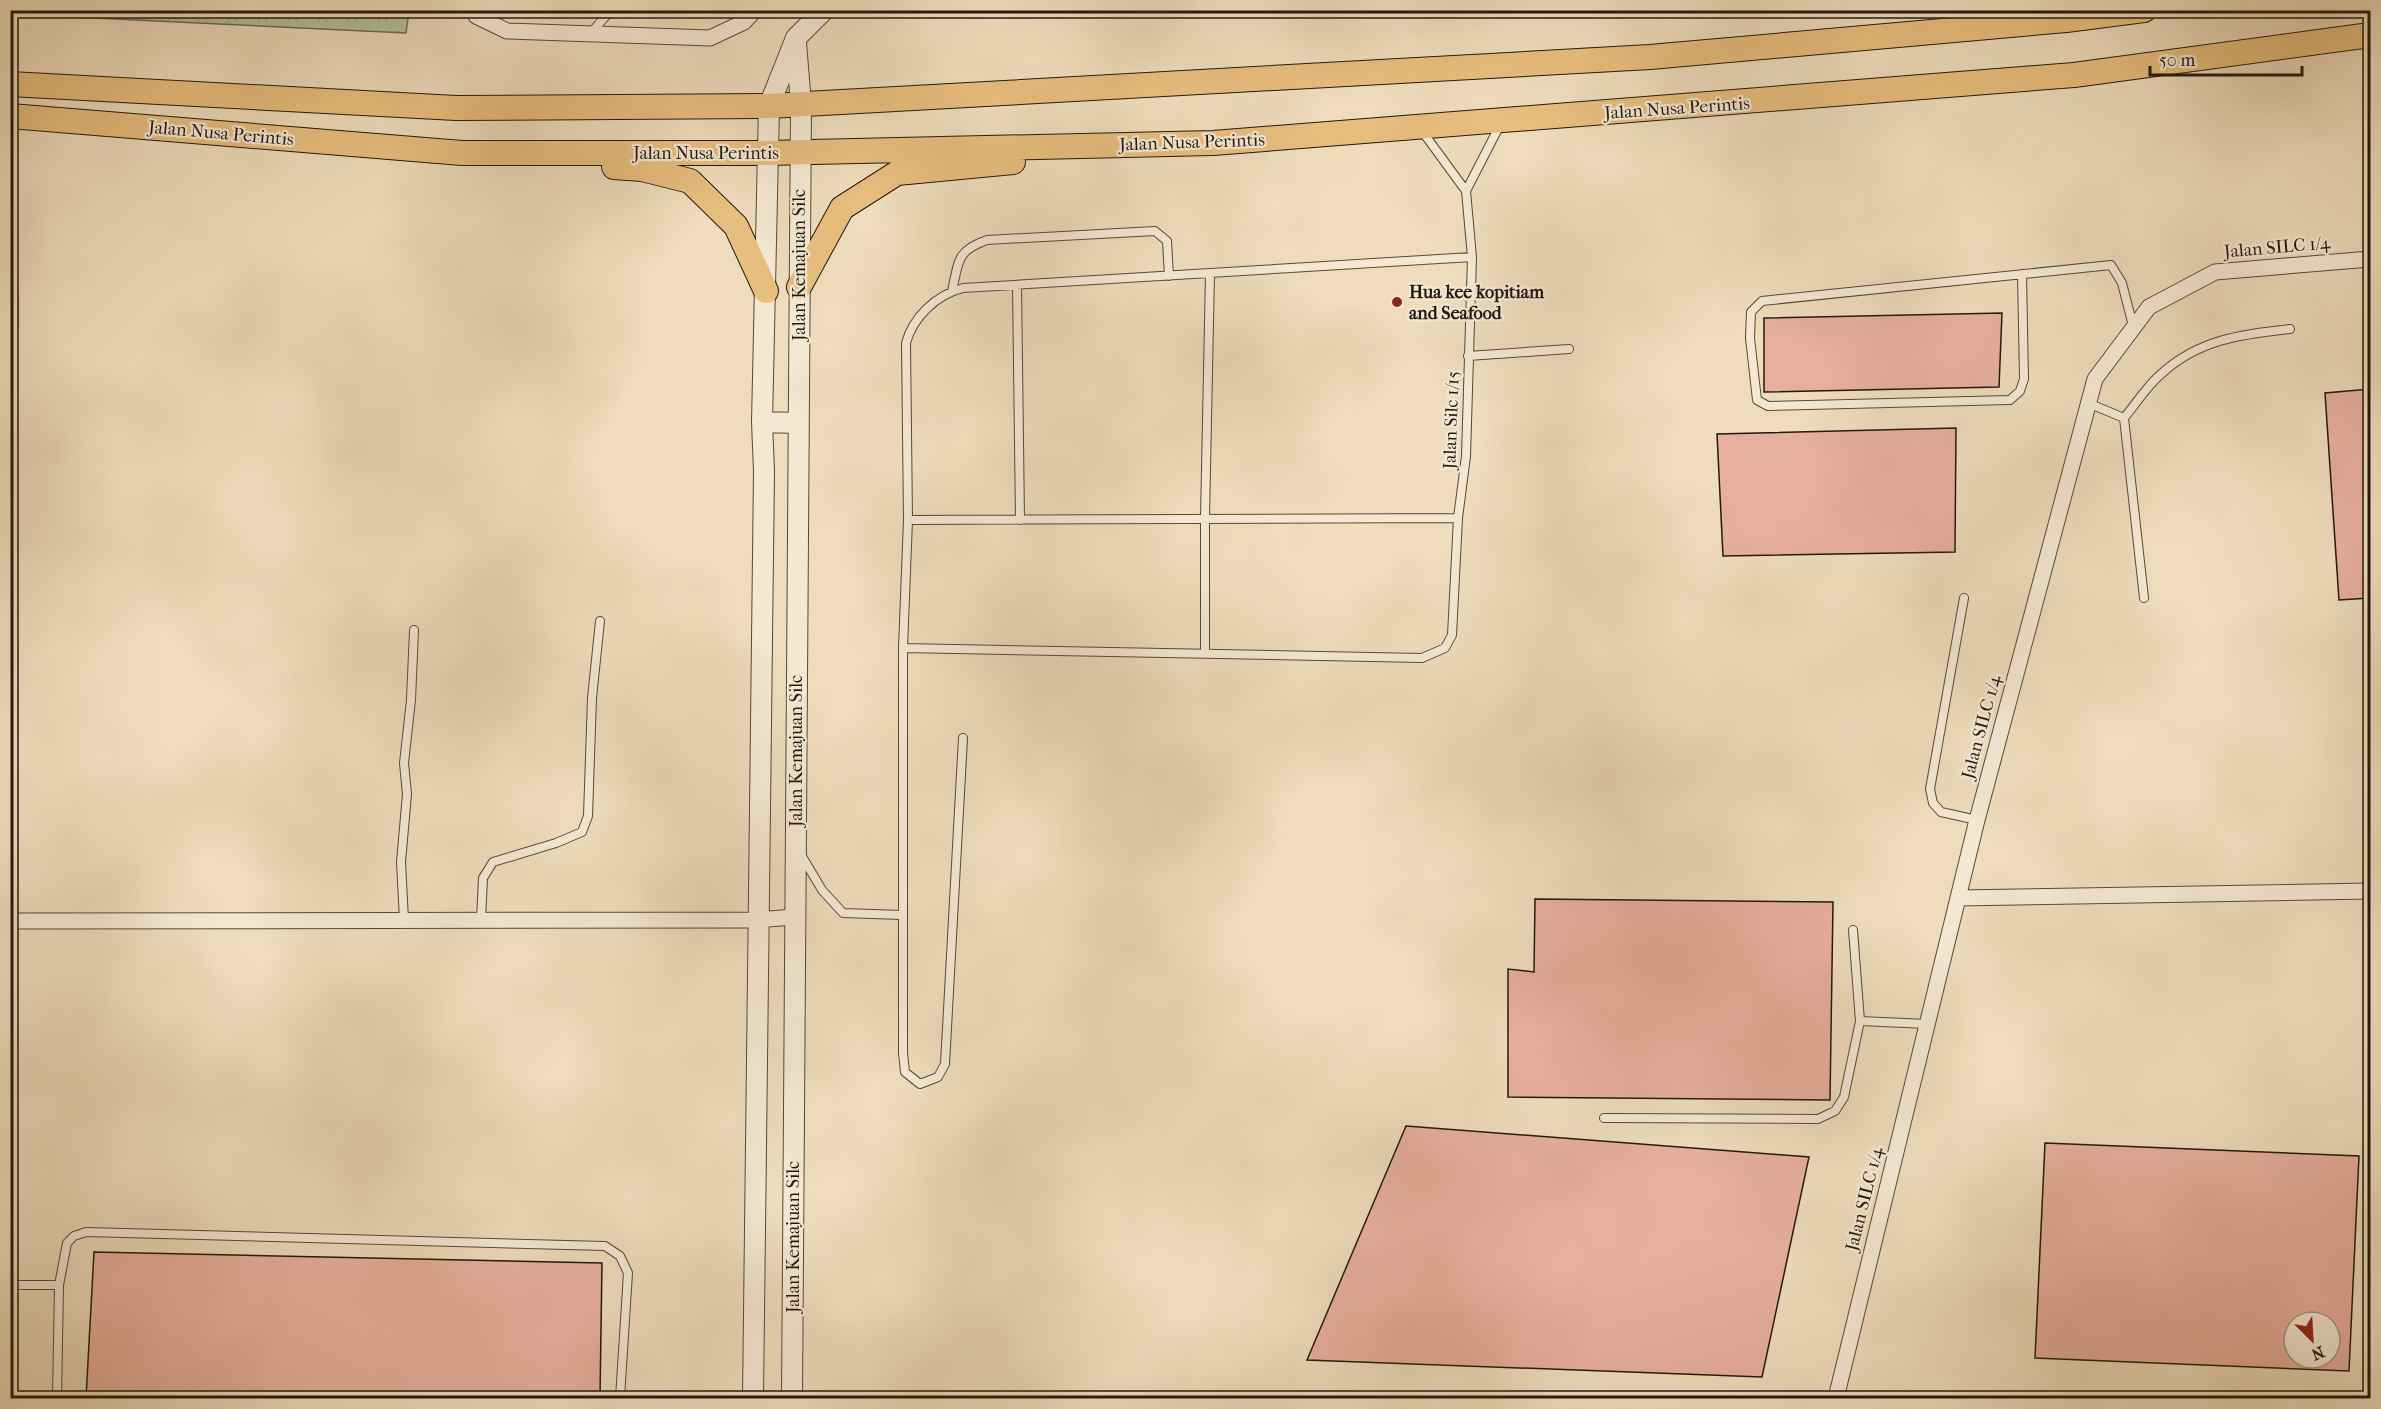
<svg xmlns="http://www.w3.org/2000/svg" width="2381" height="1409" viewBox="0 0 2381 1409" font-family="'IM FELL French Canon',serif">
<style>
.forest{fill:url(#forest-crowns);stroke:#6a6d52;stroke-width:1.5}
.building{fill:#e7af9e;stroke:#22180f;stroke-width:1.5;fill-rule:evenodd}
.lines{fill:none;stroke-linecap:round;stroke-linejoin:round}
.service-casing{stroke:#55493a;stroke-width:10}
.minor-casing{stroke:#55493a;stroke-width:17}
.tertiary-casing{stroke:#55493a;stroke-width:22}
.primary-casing{stroke:#22180f;stroke-width:26}
.service{stroke:#f4e8d3;stroke-width:8}
.minor{stroke:#f4e8d3;stroke-width:15}
.tertiary{stroke:#f4e8d3;stroke-width:20}
.primary{stroke:#e7be7e;stroke-width:24}
.poi-dot{fill:#8f2418;stroke:#f4e8d3;stroke-width:2}
.labels{text-anchor:middle;stroke-width:4.5;stroke-linejoin:round;paint-order:stroke}
.street-label{font-size:18px;fill:#22180f;stroke:#f4e8d3}
.poi-label{font-size:18px;font-weight:bold;fill:#22180f;stroke:#f4e8d3;text-anchor:start}
</style>
<defs>
<pattern id="forest-crowns" width="20" height="18" patternUnits="userSpaceOnUse" patternTransform="scale(1.5)"><rect width="20" height="18" fill="#b3c294"/><path d="M2 6a3 3 0 1 1 6 0M12 15a3 3 0 1 1 6 0" fill="none" stroke="#9aa67e"/></pattern>
</defs>
<rect width="100%" height="100%" fill="#eedcbc"/>
<filter id="stains"><feTurbulence type="fractalNoise" baseFrequency=".00333" numOctaves="4"/><feColorMatrix values="0 0 0 0 .2 0 0 0 0 .09 0 0 0 0 .02 0 0 0 .5 -.17"/></filter>
<radialGradient id="worn" r=".72"><stop offset=".6" stop-color="#630" stop-opacity="0"/><stop offset="1" stop-color="#630" stop-opacity=".3"/></radialGradient>
<!-- forest -->
<path class="forest" d="M11 10H409V11L406 33 11 14Z"/>
<!-- building -->
<path class="building" d="M2002 313 1999 387 1764 392V318Z
M2370 389V598L2339 600 2325 393Z
M1956 428 1955 552 1723 556 1717 434Z
M1535 899 1833 902 1830 1100 1508 1097V969L1534 972Z
M1406 1126 1809 1157 1762 1377 1307 1360Z
M2045 1143 2359 1156 2349 1371 2035 1358ZM2294 1322H2330V1358H2294Z
M94 1252 602 1263 600 1398H86Z"/>
<g class="lines">
<!-- service casing -->
<g class="service-casing">
<path id="service" d="M590 34 611 10
M1466 191 1500 125
M2022 274 2024 379 2020 391 2010 400 1768 406 1757 400 1750 338 1751 312 1762 301 2111 265 2122 283 2133 326
M1017 285 1020 520
M952 291C959 261 956 251 987 240L1155 231 1167 241 1169 276
M1468 356 1569 349
M2088 403 2124 418C2136 404 2146 387 2160 375 2197 340 2241 334 2290 329
M2124 418 2144 598
M908 520 1458 518
M1964 598 1930 789 1933 803 1941 812 1977 820
M903 648 1422 658 1445 648 1452 635 1458 518 1466 456 1472 257 1466 191 1422 131
M1205 653V518L1210 274
M963 738 945 1064 938 1077 920 1084 905 1072 903 1053V648L908 520 906 343C913 317 936 295 963 288L1472 257
M800 853 822 890 843 913 902 915
M404 920 401 862 407 794 404 763 411 700 414 630
M481 920 483 878 493 862 556 843 582 832 588 816 592 698 600 621
M1853 930 1860 1021 1927 1024
M1604 1118 1818 1119 1835 1111 1844 1097 1860 1021
M10 1285H59
M57 1398 59 1285 67 1243 74 1236 86 1232 605 1246 620 1256 628 1273 620 1398"/>
</g>
<!-- minor casing -->
<g class="minor-casing">
<path id="minor" d="M476 16 507 31 710 38 744 22 755 10
M10 294V328
M1958 898 2370 891
M10 921 757 920 794 917
M1836 1398 1977 820 2095 379 2149 307 2215 272 2370 259"/>
</g>
<!-- tertiary casing -->
<g class="tertiary-casing">
<path id="tertiary" d="M762 422 798 423
M753 1398 764 471 762 422 769 106 796 38 824 10
M792 1398 801 104 796 43"/>
</g>
<!-- primary casing -->
<g class="primary-casing">
<path id="primary" d="M10 84 456 108 769 106 1650 57 2066 20 2144 10
M10 116 462 153H767L1213 143 2074 75 2370 35
M614 167 642 169 690 181 736 226 766 291
M799 287 842 208 897 173 1013 162"/>
</g>
<!-- service -->
<use href="#service" class="service"/>
<!-- minor -->
<use href="#minor" class="minor"/>
<!-- tertiary -->
<use href="#tertiary" class="tertiary"/>
<!-- primary -->
<use href="#primary" class="primary"/>
</g>
<!-- markers -->
<circle class="poi-dot" cx="1397" cy="302" r="6"/>
<g class="labels">
<!-- street labels -->
<g class="street-label">
<text transform="translate(1677 108) rotate(-4)" y="6">Jalan Nusa Perintis</text>
<text transform="translate(221 133) rotate(5)" y="6">Jalan Nusa Perintis</text>
<text transform="translate(1192 142) rotate(-2)" y="6">Jalan Nusa Perintis</text>
<text x="706" y="159">Jalan Nusa Perintis</text>
<text transform="translate(2277 247) rotate(-5)" y="6">Jalan SILC 1/4</text>
<text transform="translate(799 265) rotate(-90)" y="6">Jalan Kemajuan Silc</text>
<text transform="translate(1451 420) rotate(-88)" y="6">Jalan Silc 1/15</text>
<text transform="translate(1981 727) rotate(-75)" y="6">Jalan SILC 1/4</text>
<text transform="translate(796 751) rotate(-90)" y="6">Jalan Kemajuan Silc</text>
<text transform="translate(1864 1199) rotate(-76)" y="6">Jalan SILC 1/4</text>
<text transform="translate(793 1237) rotate(-90)" y="6">Jalan Kemajuan Silc</text>
</g>
<!-- poi labels -->
<g class="poi-label">
<text x="1409" y="298">Hua kee kopitiam<tspan x="1409" dy="21">and Seafood</tspan></text>
</g>
</g>
<!-- margin -->
<rect width="2381" height="1409" fill="none" stroke="#eedcbc" stroke-width="36"/>
<rect x="12" y="12" width="2357" height="1385" fill="none" stroke="#22180f" stroke-width="3"/>
<rect x="18" y="18" width="2345" height="1373" fill="none" stroke="#22180f" stroke-width="1.5"/>
<!-- north arrow -->
<g transform="translate(2312 1340) rotate(156)"><circle r="28" fill="#f4e8d3" stroke="#a09585" stroke-width="1.5"/>
<path d="M0-4.5L10 22L0 15L-10 22Z" fill="#8f2418"/>
<text y="-9" font-size="16" font-weight="bold" text-anchor="middle" fill="#22180f">N</text>
</g>
<!-- scale -->
<path d="M2150 66v9h152v-9" fill="none" stroke="#22180f" stroke-width="3"/>
<text x="2159" y="66" font-size="18" fill="#22180f" stroke="#f4e8d3" stroke-width="4.5" paint-order="stroke">50 m</text>
<rect width="100%" height="100%" filter="url(#stains)"/>
<rect width="100%" height="100%" fill="url(#worn)"/>
</svg>
